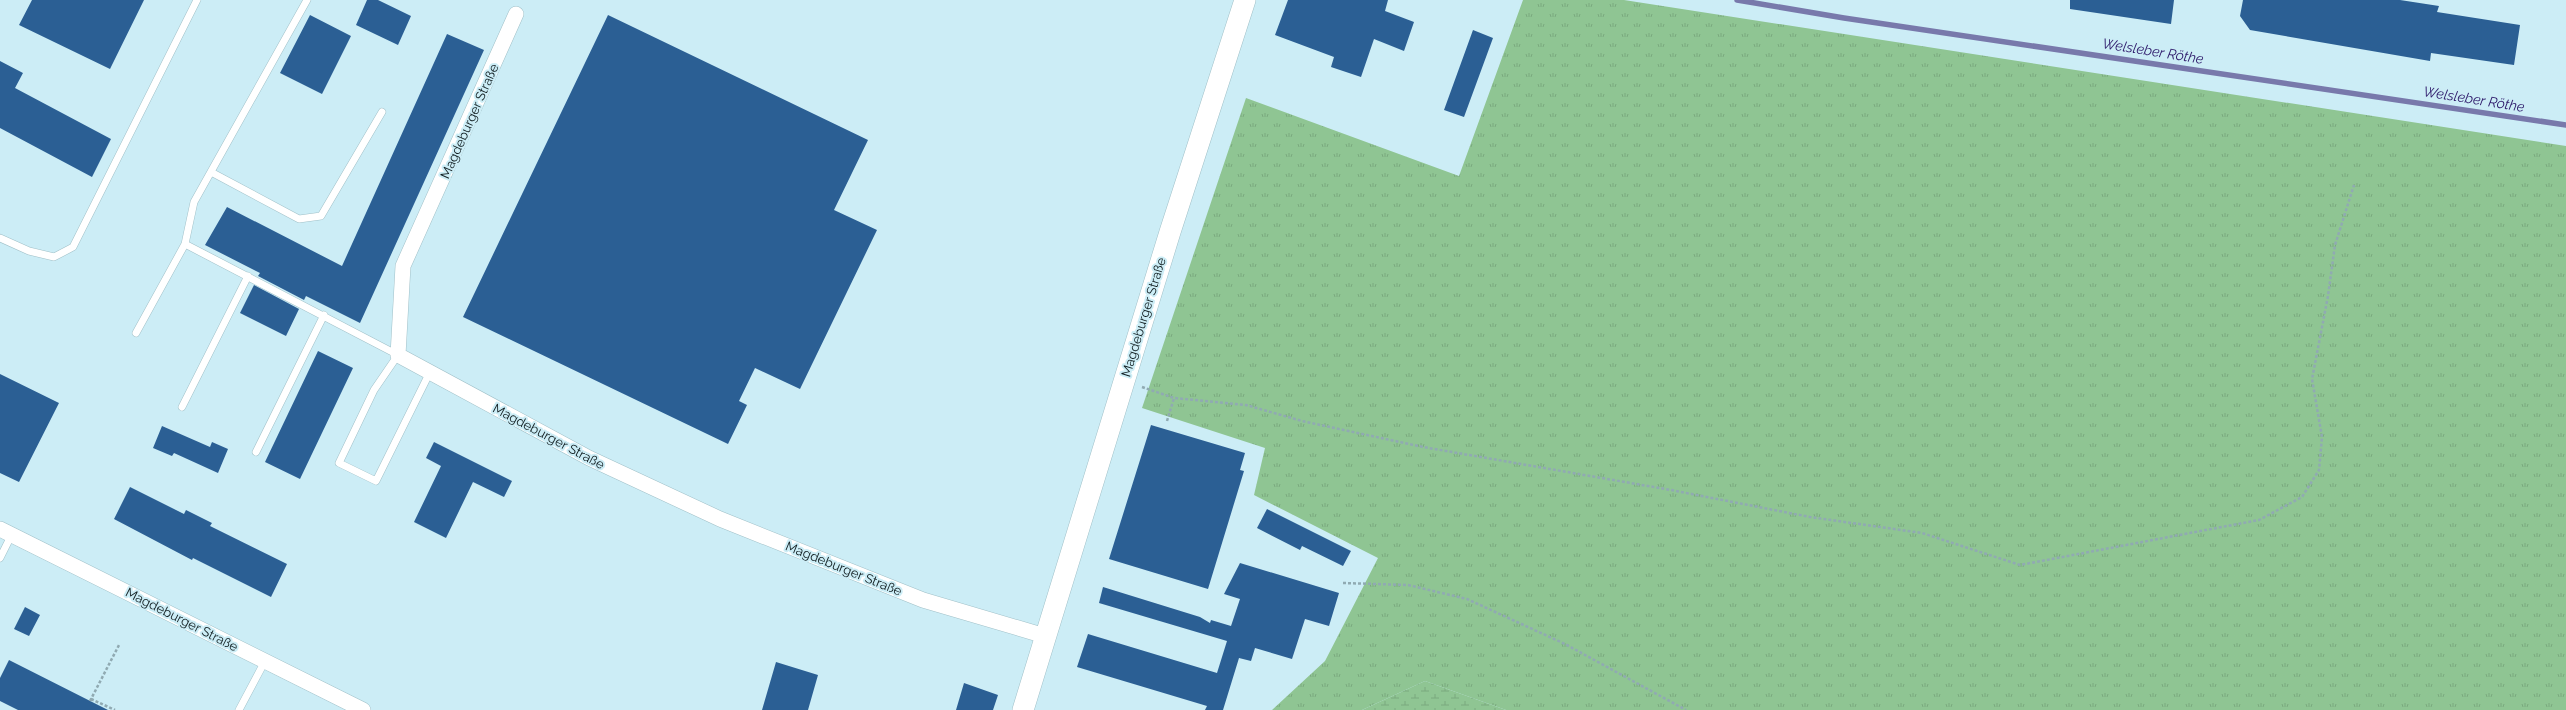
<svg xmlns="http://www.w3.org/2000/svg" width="2566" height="710" viewBox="0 0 2566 710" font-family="Raleway,sans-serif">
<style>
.grass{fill:url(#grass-tufts)}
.wetland{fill:url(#wetland-marsh)}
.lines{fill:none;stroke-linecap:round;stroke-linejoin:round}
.stream{stroke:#7879ab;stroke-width:5.5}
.building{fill:#2b5f94}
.lane-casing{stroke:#a0c0c8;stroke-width:8}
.street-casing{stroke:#a0c0c8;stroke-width:16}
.secondary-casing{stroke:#a0c0c8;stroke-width:22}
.path{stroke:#90aab2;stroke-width:2.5;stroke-dasharray:3 2;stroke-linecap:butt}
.lane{stroke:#fff;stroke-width:7}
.street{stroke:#fff;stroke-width:15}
.secondary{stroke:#fff;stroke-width:21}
.labels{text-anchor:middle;stroke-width:4;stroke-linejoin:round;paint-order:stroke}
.street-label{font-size:13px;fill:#0f1b1e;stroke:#ccedf6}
.water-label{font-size:14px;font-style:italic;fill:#2d196a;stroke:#ccedf6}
</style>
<defs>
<pattern id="grass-tufts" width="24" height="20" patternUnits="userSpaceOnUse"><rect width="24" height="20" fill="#8fc593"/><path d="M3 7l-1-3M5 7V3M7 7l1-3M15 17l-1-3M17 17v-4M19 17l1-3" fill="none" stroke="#7aa97e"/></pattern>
<pattern id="wetland-marsh" width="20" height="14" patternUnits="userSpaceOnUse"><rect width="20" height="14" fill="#8fc593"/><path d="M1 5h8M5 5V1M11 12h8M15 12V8" fill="none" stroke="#7aa97e"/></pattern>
</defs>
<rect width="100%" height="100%" fill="#ccedf6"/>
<!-- grass -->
<path class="grass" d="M1523 0H1624L2566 146V710H1506L1425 681 1362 710H1272L1325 661 1378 558 1254 495 1265 448 1142 408 1246 98 1459 176Z"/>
<!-- wetland -->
<path class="wetland" d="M1425 681 1506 710H1362Z"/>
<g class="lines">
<!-- stream -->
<path class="stream" d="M1737 0 1844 18 2566 125"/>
</g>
<!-- building -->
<path class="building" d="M32 0H144L110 69 19 25Z
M367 0H378L411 16 398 45 356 25Z
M1288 0H1388L1385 11 1414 22 1404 51 1374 39 1361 77 1331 67 1334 57 1275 35Z
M2070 0H2174L2171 24 2070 9Z
M2243 0H2400L2439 6 2437 12 2520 25 2514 65 2431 53 2430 61 2250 30 2240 16Z
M310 15 351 36 322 94 280 73Z
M608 15 868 140 834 210 877 230 800 389 755 368 739 401 747 405 728 444 463 317Z
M1473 30 1493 38 1464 117 1444 110Z
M447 34 484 50 360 323 306 296 304 300 258 276 260 273 205 245 227 207 342 266Z
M0 61 23 73 15 88 111 139 92 177 0 128Z
M254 285 299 309 286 336 240 313Z
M318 351 353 368 300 479 265 462Z
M0 374 59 403 19 482 0 473Z
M1151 425 1245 453 1240 470 1244 471 1208 589 1109 559Z
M162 426 210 447 212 442 228 449 218 473 174 453 172 456 153 448Z
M434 442 512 481 504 497 473 482 446 538 414 522 441 466 426 458Z
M130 487 184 514 186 510 212 523 210 526 287 564 271 597 193 558 192 560 114 519Z
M1267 509 1351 551 1343 566 1302 546 1300 550 1257 528Z
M1240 563 1339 593 1329 626 1305 619 1292 659 1255 648 1251 661 1239 658 1223 710H1205L1207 706 1077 667 1088 634 1217 673 1227 641 1099 603 1103 587 1200 617 1210 623 1211 620 1231 626 1240 599 1224 594Z
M25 607 40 615 29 636 14 629Z
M9 660 108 710H18L0 701V678Z
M776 662 818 675 808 710H762Z
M964 683 998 695 993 710H956Z"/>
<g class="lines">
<!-- lane casing -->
<g class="lane-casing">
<path id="lane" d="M307 0 194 202 185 244 398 355 374 390 339 463 376 481 430 372
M211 172 299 219 321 216 382 112
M0 238 29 251 54 257 73 247 197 0
M136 333 185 244
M182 407 248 276
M256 452 324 315
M0 558 12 534
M239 710 265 661"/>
</g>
<!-- street casing -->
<g class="street-casing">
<path id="street" d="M516 14 403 266 398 355 589 458 720 519 923 600 1045 636
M0 529 363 710"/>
</g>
<!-- secondary casing -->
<g class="secondary-casing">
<path id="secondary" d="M1023 710 1170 232 1245 0"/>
</g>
<!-- path -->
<path class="path" d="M1142 387 1174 398 1246 405 1302 421 1423 447 1671 490 1810 517 1922 533 2020 565 2259 520 2302 497 2319 470 2322 437 2312 379 2328 296 2335 245 2354 185
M1167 421 1174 398
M1343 583 1408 585 1467 599 1565 644 1686 710
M91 699 115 710
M90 701 119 645"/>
<!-- lane -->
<use href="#lane" class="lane"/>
<!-- street -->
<use href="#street" class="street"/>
<!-- secondary -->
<use href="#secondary" class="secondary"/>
</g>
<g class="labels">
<!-- street labels -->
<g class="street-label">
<text transform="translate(469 121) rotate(-66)" y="5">Magdeburger Straße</text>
<text transform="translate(1143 317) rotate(-73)" y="5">Magdeburger Straße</text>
<text transform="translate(549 436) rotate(28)" y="5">Magdeburger Straße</text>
<text transform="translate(844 568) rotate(22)" y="5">Magdeburger Straße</text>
<text transform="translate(182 619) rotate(27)" y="5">Magdeburger Straße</text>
</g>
<!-- water labels -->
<g class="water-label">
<text transform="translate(2153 51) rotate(9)" y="5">Welsleber Röthe</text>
<text transform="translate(2474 99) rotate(9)" y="5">Welsleber Röthe</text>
</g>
</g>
</svg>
